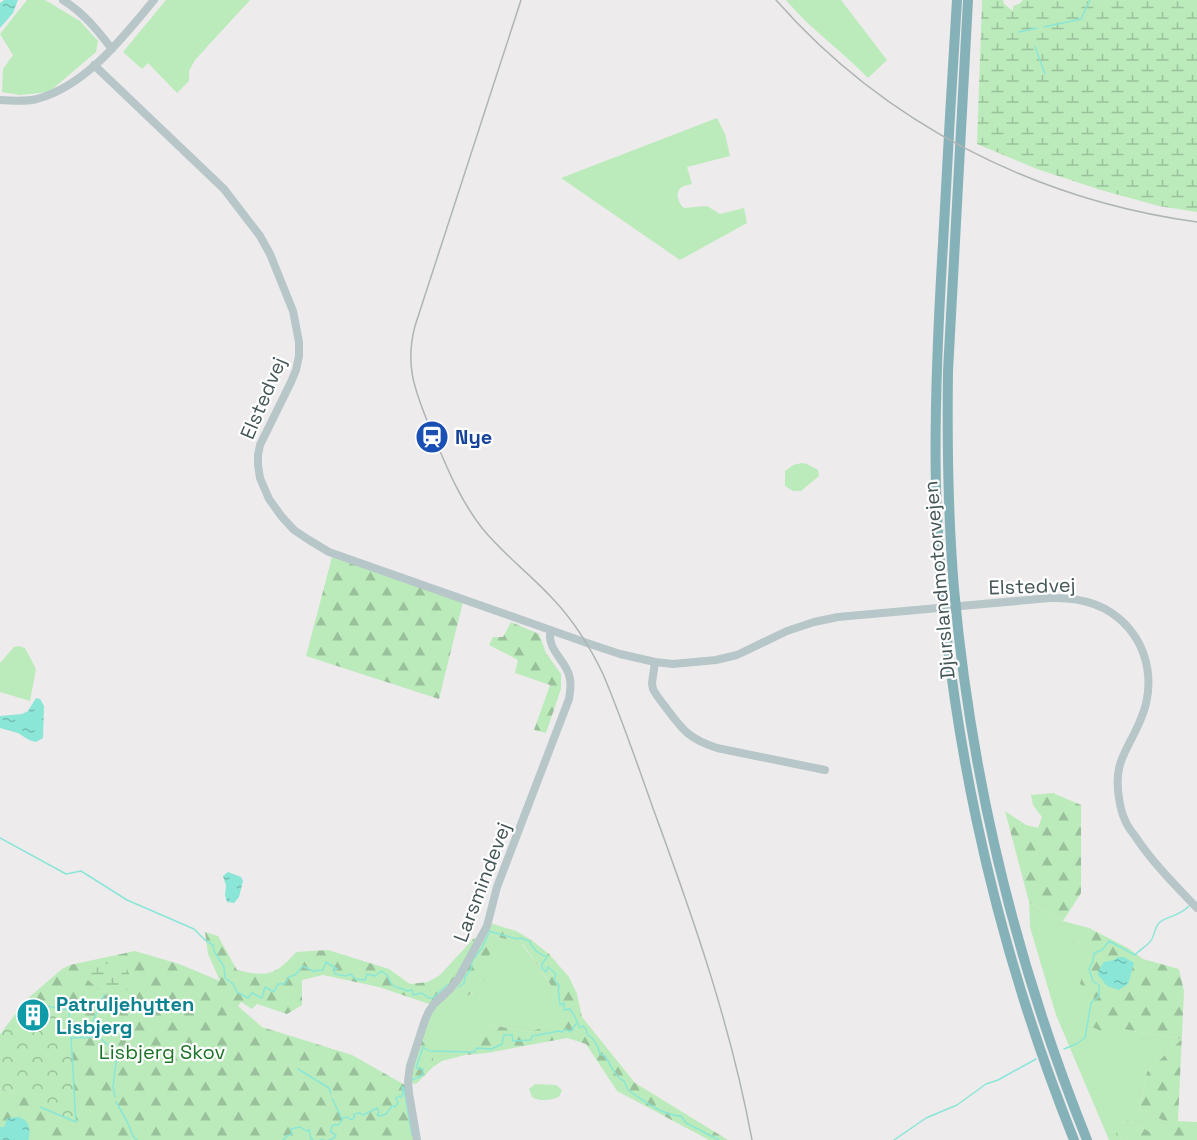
<svg xmlns="http://www.w3.org/2000/svg" width="1197" height="1140" viewBox="0 0 1197 1140" font-family="'Space Grotesk',sans-serif">
<style>
.grass{fill:#bbebbb}
.forest{fill:url(#forest-firs)}
.wetland{fill:url(#wetland-marsh)}
.park{fill:url(#park-crowns)}
.water{fill:url(#water-ripples)}
.lines{fill:none;stroke-linecap:round;stroke-linejoin:round}
.stream{stroke:#8ae6d6;stroke-width:1.5}
.minor{stroke:#b7c6c8;stroke-width:8}
.highway{stroke:#85b2b8;stroke-width:10}
.tram{stroke:#aeb4b6;stroke-width:1.5}
.labels{text-anchor:middle;stroke-width:4.5;stroke-linejoin:round;paint-order:stroke}
.street-label{font-size:20px;fill:#455658;stroke:#fff}
.transit-label{font-size:20px;font-weight:bold;fill:#164399;stroke:#fff;text-anchor:start}
.culture-label{font-size:20px;font-weight:bold;fill:#0d838f;stroke:#fff;text-anchor:start}
.park-label{font-size:20px;fill:#1b7326;stroke:#fff}
</style>
<defs>
<pattern id="forest-firs" width="22" height="20" patternUnits="userSpaceOnUse" patternTransform="scale(1.5)"><rect width="22" height="20" fill="#bbebbb"/><path d="M5 1l3.5 6h-7zM16 11l3.5 6h-7z" fill="#9ac19b"/></pattern>
<pattern id="wetland-marsh" width="20" height="14" patternUnits="userSpaceOnUse" patternTransform="scale(1.5)"><rect width="20" height="14" fill="#bbebbb"/><path d="M1 5h8M5 5V1M11 12h8M15 12V8" fill="none" stroke="#9ac19b"/></pattern>
<pattern id="park-crowns" width="20" height="18" patternUnits="userSpaceOnUse" patternTransform="scale(1.5)"><rect width="20" height="18" fill="#bbebbb"/><path d="M2 6a3 3 0 1 1 6 0M12 15a3 3 0 1 1 6 0" fill="none" stroke="#9ac19b"/></pattern>
<pattern id="water-ripples" width="26" height="14" patternUnits="userSpaceOnUse" patternTransform="scale(1.5)"><rect width="26" height="14" fill="#8ae6d6"/><path d="M2 4q2-2 4 0t4 0M15 11q2-2 4 0t4 0" fill="none" stroke="#73bdb0"/></pattern>
</defs>
<rect width="100%" height="100%" fill="#eeebec"/>
<!-- grass -->
<path class="grass" d="M27 0H45L80 21 98 41 96 52 49 92 20 95 2 92 3 69 13 55 0 34Z
M166 0H250L195 60 189 71V81L177 93 148 63 142 69 123 52Z
M786 0H841L887 60 868 78C842 51 810 29 786 0Z
M717 118 725 134 730 156 687 167 692 184C689 185 685 185 682 187 674 192 678 203 684 208L707 206 720 214 744 208 747 223 680 260 561 178Z
M802 463 807 464 818 470 819 476 801 491H793L785 486V471L793 465Z
M19 646 25 648 36 669 30 701 0 692V663L14 647Z
M1029 902 1063 921 1089 928 1087 938 1078 940 1079 945 1088 953 1094 995 1117 1038 1119 1027 1133 1031 1182 1039 1147 1072 1139 1110 1171 1123 1150 1132 1128 1120 1118 1124 1117 1135 1125 1140H1109L1056 1015 1030 927Z
M516 931 530 939 522 944 553 988 564 1021 529 1032 492 1025 465 1055 442 1061 433 1067V1045L422 1040V1038L431 1012 473 993 483 941 487 934 509 940Z
M535 1084 556 1085 562 1090 559 1097C550 1100 541 1102 532 1097L529 1089Z"/>
<!-- forest -->
<path class="forest" d="M332 557 463 602 439 699 306 656Z
M511 622 539 634 546 653 561 674V689L546 733 534 730 550 685 515 673 518 660 489 645 493 637H503Z
M1053 793 1081 805V893L1063 921 1029 902 1005 811 1026 825 1038 828 1042 817 1033 805 1031 795Z
M490 923 516 931 509 940 487 934Z
M1089 928 1128 948 1143 959 1179 969 1184 991 1178 1121 1197 1122V1140H1125L1116 1135 1118 1124 1128 1120 1150 1132 1170 1123 1139 1110 1147 1072 1182 1039 1133 1031 1120 1028 1117 1038 1090 1026 1094 995 1080 984 1088 953 1079 945 1078 939 1087 938Z
M205 932 218 936 237 970C267 977 275 976 296 952L328 950 389 969 410 984 428 982 440 975 474 938 478 940 462 967 448 987 429 1004 379 987 323 975 302 980V1005L287 1014 257 1004 252 1009 241 1002 238 1006 262 1027 352 1055 405 1085 415 1140H28L29 1139 6 1123 4 1127H0V1088L17 1094 0 1035 26 1000 62 969 70 965 135 951 179 964 220 981 208 954Z
M530 939 549 954 569 977 577 994 582 1017 635 1083 728 1140H709L617 1091 586 1044 567 1038 487 1053 465 1055 492 1025 529 1032 563 1021 553 988 522 943Z
M483 941 491 946C489 956 489 968 485 978 478 996 447 1005 431 1012Z
M422 1040 433 1044V1067L416 1084 410 1083C411 1069 415 1052 422 1040Z"/>
<!-- wetland -->
<path class="wetland" d="M982 0H1003L1004 4 1013 11V6L1019 4 1023 0H1197V212L1159 206 1101 190 1037 169 977 144Z
M100 963 111 964 127 969 130 976 127 991 104 995 87 979V965Z"/>
<!-- park -->
<path class="park" d="M26 1000 70 1009 76 1124 38 1106 17 1094 0 1088V1035Z"/>
<!-- water -->
<path class="water" d="M4 0H18L13 13 0 28V3Z
M36 698 40 699 44 706 43 738 36 742 29 740 18 733 0 728V716L22 714 28 711Z
M228 872 241 877 243 881 239 897 234 903 227 902 225 895 226 886 223 876Z
M1118 957H1124L1134 963 1128 984 1119 990 1107 986 1098 975V971L1104 962 1114 960Z
M18 1117C30 1120 30 1128 29 1139L28 1140H0V1127H4L7 1118Z"/>
<g class="lines">
<!-- stream -->
<path class="stream" d="M1044 27 1081 19 1090 0
M1019 32 1037 28
M1035 47 1045 74
M0 838 66 874 81 871 127 900 194 929 205 940 213 945 214 951 224 967 225 978 233 984 237 992 248 998 252 993 262 998 265 987 274 992 278 984H285L289 977 295 975 303 966 313 971 323 970 326 962 337 969 333 970 335 974 346 976 351 974 355 979 365 980 367 974 375 976 381 971 387 975C394 992 395 984 407 991L412 990 413 995 422 993 428 998H433L447 985
M488 931 517 939 520 938 529 941C534 949 537 954 547 957L542 964V968L546 972 548 967 556 974 554 980 559 985C557 991 560 998 560 1005L564 1003V1010L570 1009 574 1015 580 1028 583 1026 586 1029 587 1034C595 1040 598 1045 600 1054L605 1056C611 1065 615 1077 624 1081L628 1090C643 1100 663 1116 681 1116L686 1123 719 1140
M459 987 464 983 465 977 471 969 472 961 482 948 490 931
M46 1006 69 1010 71 1037
M98 1036 90 1029 104 995
M1064 1049 1076 1044 1085 1038 1091 1003 1099 996V985L1093 981 1089 969 1093 961 1094 953 1102 950 1109 941 1135 955C1140 949 1148 946 1152 939 1155 933 1155 926 1160 922 1170 915 1178 917 1189 906
M298 1069 329 1088 331 1094
M412 1080 423 1075V1069L416 1068 423 1047 429 1051 474 1052 477 1048 491 1049 502 1044 504 1035H512L513 1041 531 1040 532 1036 559 1031 562 1032 566 1029 570 1032 576 1024
M403 1087 404 1089 412 1135
M332 1098 342 1119
M116 1102 127 1121 133 1136 137 1140
M40 1107 76 1122 71 1038 99 1037 117 1053 113 1087 115 1097
M283 1140 287 1136 292 1134 291 1129 300 1127 306 1131 309 1130 311 1139 313 1140
M320 1140H324
M329 1140 334 1138 336 1135 331 1132V1128L333 1125H339L343 1118 347 1117 351 1120 354 1118V1114L360 1113 363 1115 377 1108 379 1112 377 1115 380 1116 386 1114 392 1106 395 1107 398 1103 396 1098 399 1096 401 1097 403 1094 402 1087
M894 1140 926 1118 957 1105 986 1084 998 1080 1036 1059"/>
<!-- minor -->
<path class="minor" d="M63 0C84 13 97 30 112 49
M94 65 224 189 260 236 270 254 293 311 299 342V356L296 370 291 382 260 445 258 455V465L260 478 269 499 282 517 294 530 309 540 329 552 590 644 620 654 655 662 673 664 716 660 737 655 787 631 814 622 838 617 1050 598C1079 597 1105 603 1125 624 1150 650 1155 688 1140 721 1127 752 1113 762 1119 798 1120 805 1122 814 1125 820 1127 826 1131 831 1135 836 1152 862 1175 885 1197 908
M0 100C12 101 25 102 37 99 87 85 123 37 154 0
M655 662 652 683 653 689C656 695 660 700 664 705 682 729 687 738 717 748L825 770
M417 1140 409 1093 408 1081 410 1066 425 1020 429 1011 434 1004 450 989 458 979 487 926 497 887 569 699C571 689 572 679 567 670 561 657 546 646 551 630"/>
<!-- highway -->
<path class="highway" d="M957 0C952 81 947 163 943 244 938 326 934 407 936 488 943 711 991 933 1074 1140
M968 0 948 371C947 444 948 517 954 589 971 778 1016 964 1087 1140"/>
<!-- tram -->
<path class="tram" d="M521 0 415 326C405 364 414 388 428 423 444 460 457 496 482 528 503 554 530 574 553 599 574 621 590 647 603 674 622 719 638 766 654 811 694 920 731 1026 752 1140
M776 0C884 123 1035 200 1197 222"/>
</g>
<!-- icons -->
<defs>
<g id="station-disc" transform="scale(1.725)"><circle r="9.5" fill="#1a4fb4" stroke="#fff"/><path d="M-3-6H3Q5-6 5-4V2Q5 4 3 4L4.5 6H3L1.5 4h-3L-3 6H-4.5L-3 4Q-5 4-5 2V-4Q-5-6-3-6ZM-3.5-4v3h7v-3ZM-3.5 1v1.5H-2V1ZM2 1v1.5H3.5V1Z" fill="#fff"/></g>
<g id="building-disc" transform="scale(1.725)"><circle r="9.5" fill="#0f9aa8" stroke="#fff"/><path d="M-4-6H4V6H1V3H-1V6H-4ZM-2.5-4.3h1.7v1.8h-1.7ZM.8-4.3h1.7v1.8H.8ZM-2.5-1h1.7V.8h-1.7ZM.8-1h1.7V.8H.8Z" fill="#fff"/></g>
</defs>
<g fill-rule="evenodd">
<use href="#station-disc" x="432" y="437"/>
<use href="#building-disc" x="33" y="1015"/>
</g>
<g class="labels">
<!-- street labels -->
<g class="street-label">
<text transform="translate(263 398) rotate(-67)" y="7">Elstedvej</text>
<text transform="translate(939 580) rotate(-95)" y="7">Djurslandmotorvejen</text>
<text transform="translate(1032 586) rotate(-2)" y="7">Elstedvej</text>
<text transform="translate(482 882) rotate(-69)" y="7">Larsmindevej</text>
</g>
<!-- transit labels -->
<g class="transit-label">
<text x="455" y="444">Nye</text>
</g>
<!-- culture labels -->
<g class="culture-label">
<text x="56" y="1011">Patruljehytten<tspan x="56" dy="23">Lisbjerg</tspan></text>
</g>
<!-- park labels -->
<g class="park-label">
<text x="162" y="1059">Lisbjerg Skov</text>
</g>
</g>
</svg>
